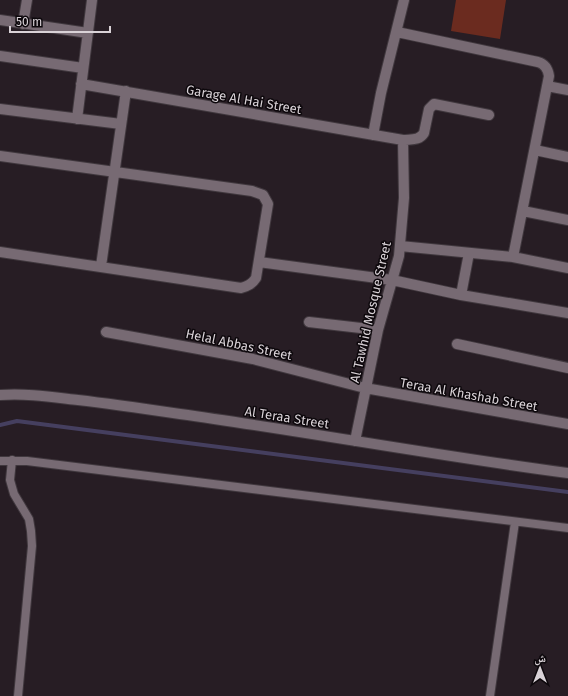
<svg xmlns="http://www.w3.org/2000/svg" width="568" height="696" viewBox="0 0 568 696" font-family="'Fira Sans','Noto Naskh Arabic',sans-serif">
<style>
.green{fill:#6b2b1f}
.lines{fill:none;stroke-linecap:round;stroke-linejoin:round}
.stream{stroke:#453f5f;stroke-width:4}
.lane-casing{stroke:#40383e;stroke-width:10}
.street-casing{stroke:#40383e;stroke-width:12}
.lane{stroke:#776a73;stroke-width:8}
.street{stroke:#776a73;stroke-width:10}
.labels{text-anchor:middle;stroke-width:3;stroke-linejoin:round;paint-order:stroke}
.street-label{font-size:13px;fill:#d9d2d7;stroke:#0d080c}
</style>
<rect width="100%" height="100%" fill="#271d24"/>
<!-- green -->
<path class="green" d="M456 0H506L500 39 451 31Z"/>
<g class="lines">
<!-- stream -->
<path class="stream" d="M0 425 17 421 568 492"/>
<!-- lane casing -->
<g class="lane-casing">
<path id="lane" d="M12 460 10 480 14 494 29 519 31 531 32 546 18 696
M0 461H27L568 528
M490 696 515 522"/>
</g>
<!-- street casing -->
<g class="street-casing">
<path id="street" d="M0 20 88 33
M23 24 27 0
M397 32 538 62C545 64 548 69 549 76L513 257
M0 56 83 68
M81 84 403 140C411 139 419 141 424 133L429 109 434 104 489 115
M547 86 568 90
M0 109 121 124
M77 119 92 0
M373 135 381 93 404 0
M535 150 568 157
M0 156 252 191 263 195 268 204 256 278C252 284 248 286 241 288L0 252
M523 211 568 220
M400 246 513 257 568 268
M259 262 392 280 461 295 568 313
M101 266 126 91
M461 295 469 253
M309 322 378 330
M106 332 253 359 365 388 568 424
M457 344 568 368
M0 395C26 393 52 397 78 400 112 404 146 409 180 414 309 432 438 456 568 473
M355 441 378 330 399 256 404 198 403 140"/>
</g>
<!-- lane -->
<use href="#lane" class="lane"/>
<!-- street -->
<use href="#street" class="street"/>
</g>
<g class="labels">
<!-- street labels -->
<g class="street-label">
<text transform="translate(244 99) rotate(10)" y="5">Garage Al Hai Street</text>
<text transform="translate(370 312) rotate(-77)" y="5">Al Tawhid Mosque Street</text>
<text transform="translate(239 344) rotate(12)" y="5">Helal Abbas Street</text>
<text transform="translate(469 394) rotate(10)" y="5">Teraa Al Khashab Street</text>
<text transform="translate(287 417) rotate(9)" y="5">Al Teraa Street</text>
</g>
</g>
<!-- north arrow -->
<g transform="translate(540 668)" stroke="#0d080c" stroke-width="3" paint-order="stroke">
<path d="M0-3L7 15L0 10L-7 15Z" fill="#d9d2d7"/>
<text y="-6" font-size="11" font-weight="bold" text-anchor="middle" fill="#d9d2d7">ش</text>
</g>
<!-- scale -->
<path d="M10 26v6h100v-6" fill="none" stroke="#d9d2d7" stroke-width="2"/>
<text x="16" y="26" font-size="12" fill="#d9d2d7" stroke="#0d080c" stroke-width="3" paint-order="stroke">50 m</text>
</svg>
